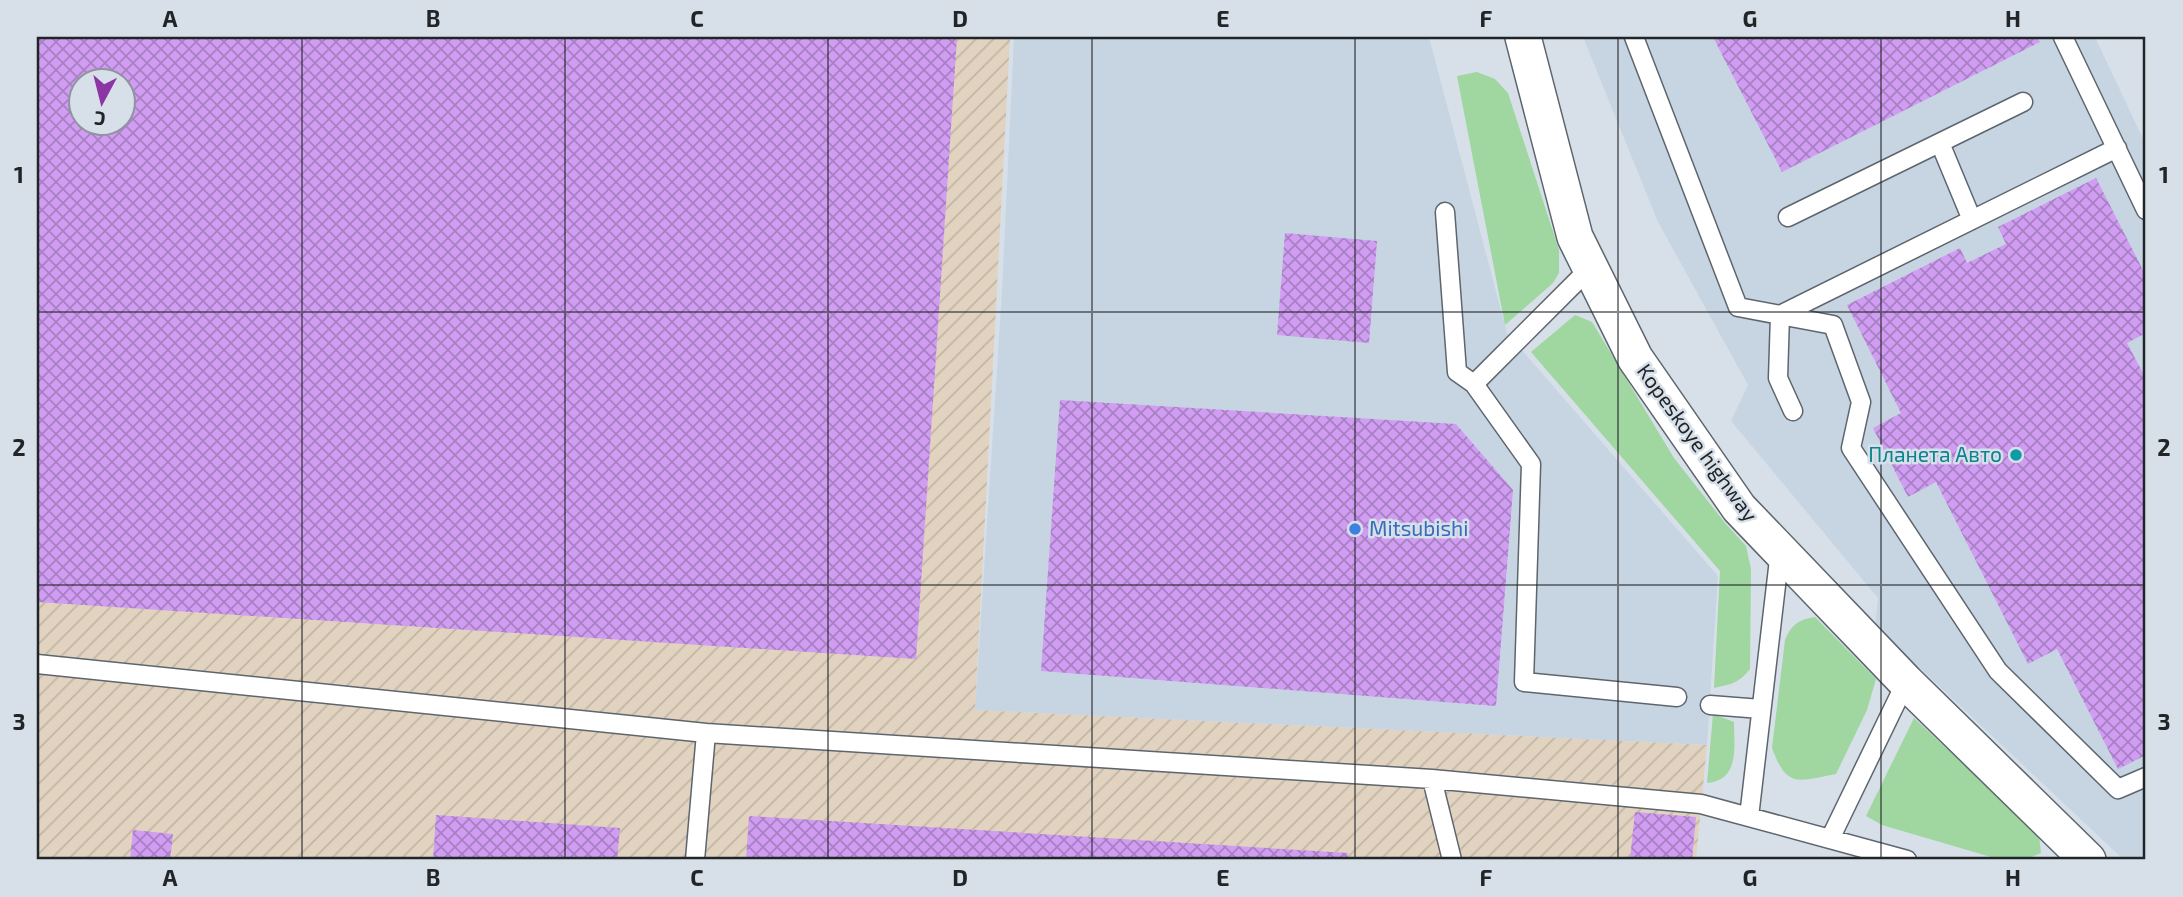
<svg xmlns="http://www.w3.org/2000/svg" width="2183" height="897" viewBox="0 0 2183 897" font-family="'Exo 2',sans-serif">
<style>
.built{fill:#c7d5e3}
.industrial{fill:url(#industrial-furrows);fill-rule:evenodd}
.green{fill:#a0d69f}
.building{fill:url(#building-cross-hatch);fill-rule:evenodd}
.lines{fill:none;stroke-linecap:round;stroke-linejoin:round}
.lane-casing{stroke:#5d656d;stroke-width:21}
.street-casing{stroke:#5d656d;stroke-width:38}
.lane{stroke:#fff;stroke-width:18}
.street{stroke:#fff;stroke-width:35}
.grid{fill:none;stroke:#222528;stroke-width:2;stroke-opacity:0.55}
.culture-dot{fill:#0f9aa8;stroke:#d7e0e9;stroke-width:2.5}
.shop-dot{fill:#3f7fe0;stroke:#d7e0e9;stroke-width:2.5}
.labels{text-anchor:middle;stroke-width:5;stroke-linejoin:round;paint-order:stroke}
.street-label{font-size:21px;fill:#222528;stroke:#d7e0e9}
.culture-label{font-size:21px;fill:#0d838f;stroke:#d7e0e9;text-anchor:end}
.shop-label{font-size:21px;fill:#366cbe;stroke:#d7e0e9;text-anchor:start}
.neatline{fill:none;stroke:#222528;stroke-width:2.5}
.grid-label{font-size:23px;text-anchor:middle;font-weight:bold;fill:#222528}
</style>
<defs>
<pattern id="industrial-furrows" width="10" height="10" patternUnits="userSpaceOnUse" patternTransform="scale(1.75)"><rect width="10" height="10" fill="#e1d3c0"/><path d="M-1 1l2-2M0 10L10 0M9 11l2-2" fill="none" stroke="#c1b5a5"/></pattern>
<pattern id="building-cross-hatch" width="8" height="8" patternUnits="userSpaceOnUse" patternTransform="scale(1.75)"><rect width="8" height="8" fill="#d09df2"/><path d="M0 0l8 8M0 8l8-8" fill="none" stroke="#a880c4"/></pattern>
</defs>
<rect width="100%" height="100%" fill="#d7e0e9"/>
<!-- built -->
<path class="built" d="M1014 37H1429L1507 333 1718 576 1707 745 975 710 1002 291Z
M1583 37H2095L2146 145V860H2124L1875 626 1878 598 1731 421 1748 385 1658 222Z"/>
<!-- industrial -->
<path class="industrial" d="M37 37H1010L975 710 1707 745 1696 860H37ZM80 80H122V122H80Z"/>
<!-- green -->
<path class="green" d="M1477 72 1495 79 1508 93 1559 250V273L1553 283 1505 325 1457 76Z
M1575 315 1592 322 1674 458 1725 523 1746 546 1751 569 1750 669C1739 683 1732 684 1714 688L1720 571 1531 352Z
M1815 617 1876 679 1867 710 1836 774C1798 781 1787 789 1772 748L1785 640C1792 624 1798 620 1815 617Z
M1713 714 1734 722C1734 747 1740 780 1707 783Z
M1914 718 2039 835 2041 853 2029 858 2001 860 1882 825 1866 816Z"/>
<!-- building -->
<path class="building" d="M37 37H957L916 659 37 602ZM80 80H122V122H80Z
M1713 37H2037L2040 42 1782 172Z
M2096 178 2146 276V333L2127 343 2144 375 2146 373V755L2118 769 2057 649 2028 664 1936 482 1908 497 1873 428 1901 413 1847 305 1960 248 1967 263 2006 244 1998 227Z
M1285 233 1377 241 1369 343 1277 335Z
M1060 400 1456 424 1513 490 1496 706 1041 671Z
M1635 812 1696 817 1692 860 1630 859Z
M436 815 620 828 617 860H433Z
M749 816 1348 853 1347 860H746Z
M133 830 173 834 170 860H130Z"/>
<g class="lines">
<!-- lane casing -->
<g class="lane-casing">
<path id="lane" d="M1634 37 1738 307 1833 325 1861 402 1851 448 1998 671 2118 789 2146 777
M2063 37 2146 210
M1940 143 1972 220
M1445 212 1457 372 1474 384 1531 464 1524 682 1677 697
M1788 217 2023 102
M1474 384 1590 268
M1793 411 1778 378 1780 315 2117 148
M37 664 706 733
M1710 705 1761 709
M1432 779 1452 860
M1749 817 1780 551
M1830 839 1906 682
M695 860 706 733 1432 779 1701 804 1907 860"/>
</g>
<!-- street casing -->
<g class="street-casing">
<path id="street" d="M1523 37 1575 237 1635 358 1739 508 1906 682 2088 860"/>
</g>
<!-- lane -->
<use href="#lane" class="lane"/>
<!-- street -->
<use href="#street" class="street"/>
</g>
<!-- grid -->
<path class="grid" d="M302 37V860M565 37V860M828 37V860M1092 37V860M1355 37V860M1618 37V860M1881 37V860M37 312H2146M37 585H2146"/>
<!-- markers -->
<circle class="culture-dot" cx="2016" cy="455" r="7"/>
<circle class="shop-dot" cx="1355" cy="529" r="7"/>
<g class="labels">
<!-- street labels -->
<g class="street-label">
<text transform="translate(1697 443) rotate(54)" y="7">Kopeskoye highway</text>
</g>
<!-- culture labels -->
<g class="culture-label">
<text x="2002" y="462">Планета Авто</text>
</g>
<!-- shop labels -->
<g class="shop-label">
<text x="1369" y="536">Mitsubishi</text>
</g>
</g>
<!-- border -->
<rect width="2183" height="897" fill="none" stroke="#d7e0e9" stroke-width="77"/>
<!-- north arrow -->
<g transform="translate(102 102) rotate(187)"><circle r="33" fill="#d7e0e9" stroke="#8f959c" stroke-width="2"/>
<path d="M0-5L12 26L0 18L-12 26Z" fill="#8b36a4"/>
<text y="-10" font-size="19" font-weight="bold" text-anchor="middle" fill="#222528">С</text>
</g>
<rect x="38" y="38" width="2106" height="820" class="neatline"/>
<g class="grid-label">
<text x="170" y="27">A</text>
<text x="433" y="27">B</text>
<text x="697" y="27">C</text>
<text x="960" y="27">D</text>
<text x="1223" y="27">E</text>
<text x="1486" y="27">F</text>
<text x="1750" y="27">G</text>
<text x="2013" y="27">H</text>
<text x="19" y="183">1</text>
<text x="2164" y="183">1</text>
<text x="19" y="456">2</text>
<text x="2164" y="456">2</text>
<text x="19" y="730">3</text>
<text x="2164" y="730">3</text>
<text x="170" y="886">A</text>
<text x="433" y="886">B</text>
<text x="697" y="886">C</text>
<text x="960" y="886">D</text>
<text x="1223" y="886">E</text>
<text x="1486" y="886">F</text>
<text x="1750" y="886">G</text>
<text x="2013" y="886">H</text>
</g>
</svg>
